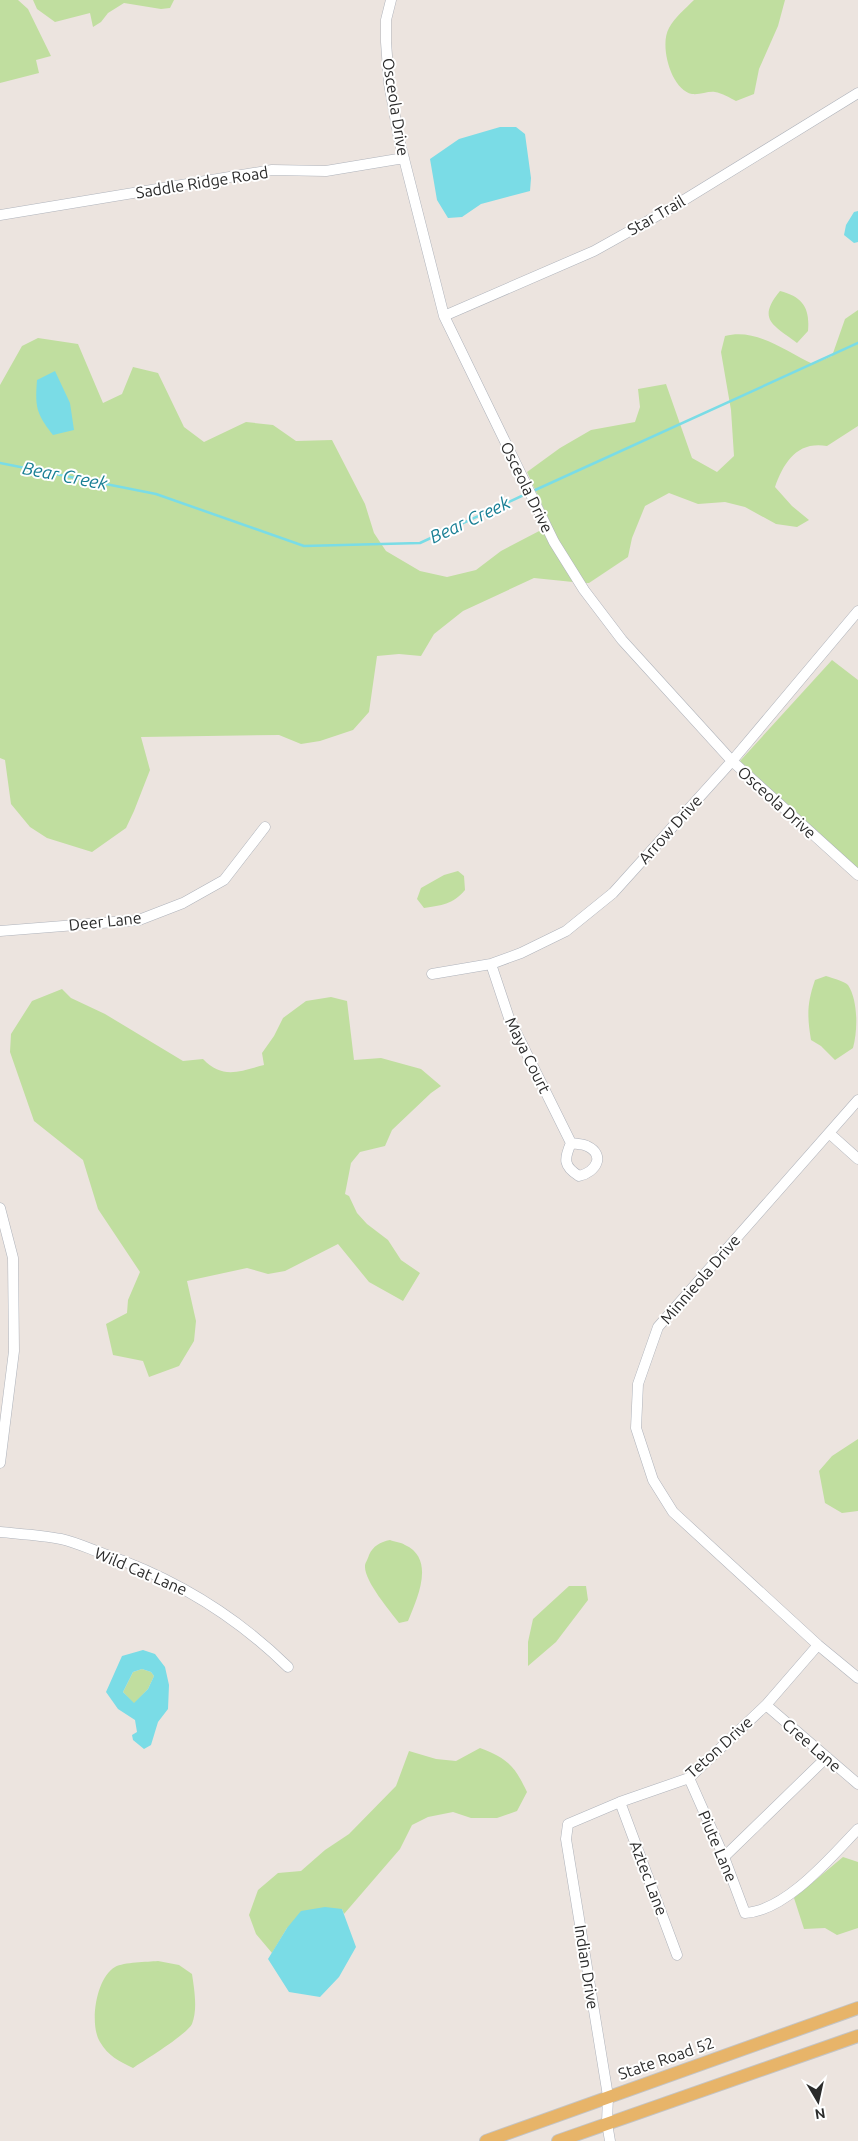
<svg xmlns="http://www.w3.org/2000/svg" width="858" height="2141" viewBox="0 0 858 2141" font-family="Ubuntu,sans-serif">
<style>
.green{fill:#c0de9f}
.water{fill:#7adce6;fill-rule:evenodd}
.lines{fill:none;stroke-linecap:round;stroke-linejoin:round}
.stream{stroke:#7adce6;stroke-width:2.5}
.minor-casing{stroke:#afb3bb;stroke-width:11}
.major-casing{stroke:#c4c4c4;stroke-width:14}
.minor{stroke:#fff;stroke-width:10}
.major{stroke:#e7b469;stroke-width:12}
.labels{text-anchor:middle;stroke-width:4;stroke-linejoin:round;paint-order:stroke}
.street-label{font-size:16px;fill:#2b2b2b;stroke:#fff}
.water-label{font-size:18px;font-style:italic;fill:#177e94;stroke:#fff}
</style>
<rect width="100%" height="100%" fill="#ece4df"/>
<!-- green -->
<path class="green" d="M0 0H18L28 9 51 56 36 60 39 73 0 83Z
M33 0H174L170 8 161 9 124 3 108 13 101 22 93 27 90 13 55 22 37 9Z
M694 0H785L778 26 759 69 754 94 736 101C730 98 722 93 715 92 708 91 700 95 692 94 671 90 659 45 669 28 675 17 685 9 694 0Z
M780 291C803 297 810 308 808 331L797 343C774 325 756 320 780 291Z
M858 310V426L827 446C797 441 784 462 775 487L792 506 809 520 797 527 776 524 745 507 725 502 698 504 669 493 645 506 632 538 628 557 589 583H584L558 540 527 472 560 448 591 430 635 422 640 407 638 389 666 384 692 458 717 472 734 456 731 410 721 352 725 336C757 328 785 351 813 364L832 356 845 319Z
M38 338 78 344 103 403 122 394 133 367 158 373 184 427 204 442 246 422 273 425 296 441 332 440 365 504 374 533 386 551 420 571 447 577 476 570 501 551 543 529 573 582 534 578 463 611 434 634 421 656 399 654 377 656 369 712 353 730 320 741 301 744 279 735 141 737 150 770 134 811 126 828 92 852 47 838 30 827 11 804 5 760 0 758V385L22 346Z
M832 660 858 680V869L740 761Z
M458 871 464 876 465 890C452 905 442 905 424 908L417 899 421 888 444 875Z
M826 976C832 978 844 981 848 985 858 1000 858 1030 853 1048L835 1060 821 1046 811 1040C807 1016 807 1003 815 980Z
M62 989 71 998 105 1014 183 1061 203 1059C223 1080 240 1071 264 1065L262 1053 274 1036 283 1018 306 1001 331 997 347 1001 354 1060 381 1058 421 1069 441 1086 431 1093 392 1130 385 1146 360 1152 351 1163 345 1194 349 1196 357 1213 367 1224 388 1240 401 1260 420 1273 403 1301 369 1282 338 1244 285 1271 268 1274 247 1268 187 1281 196 1321 194 1341 179 1366 149 1377 143 1361 113 1355 106 1324 127 1313 128 1300 140 1272 98 1209 83 1160 34 1121 10 1052 11 1034 32 1001Z
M858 1439V1511L842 1513 825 1503 819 1471 832 1456Z
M390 1540C395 1542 401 1542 405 1545 436 1559 417 1599 408 1621L399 1623C390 1611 364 1581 365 1566 365 1563 368 1559 369 1555 373 1546 380 1542 390 1540Z
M569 1586H586L588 1600 556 1642 528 1666V1642L533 1619Z
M142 1669 151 1672 154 1676 148 1689 134 1704 123 1692 133 1672Z
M480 1748C508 1759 514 1765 527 1792L517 1811 497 1818H471L453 1812 428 1817 412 1825 400 1849 344 1914 342 1909 287 1928 272 1953 256 1934 249 1915 258 1890 278 1873 301 1871 325 1850 349 1834 396 1786 409 1751 436 1759 456 1761Z
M843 1857 858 1862V1928L837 1935 825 1928 804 1929 794 1898Z
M158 1961 179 1965 192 1974C194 1988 198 2009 192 2024 186 2035 145 2060 133 2068 119 2061 108 2056 100 2042 89 2024 96 1978 115 1967 124 1962 147 1962 158 1961Z"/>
<!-- water -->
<path class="water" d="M500 127H516L525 134 531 178 530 191 481 204 462 217 448 218 437 200 430 159 459 139Z
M858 211V242L854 243 844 235 846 225 854 212Z
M55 371 70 403 74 430 53 435C36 413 35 407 37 380Z
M143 1650 155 1654 165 1667 169 1685 168 1709 158 1722 151 1745 144 1749 133 1740 132 1735 137 1732 135 1720 118 1709 106 1692 122 1656ZM142 1669 151 1672 154 1676 148 1689 134 1703 123 1692 133 1672Z
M325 1907 342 1909 356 1947 339 1977 320 1997 289 1992 268 1959 287 1928 301 1911Z"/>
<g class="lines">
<!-- stream -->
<path class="stream" d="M0 463 156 494 304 546 420 543 528 493
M533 491 858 343"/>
<!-- minor casing -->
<g class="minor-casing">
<path id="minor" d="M391 0 386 20V42L389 83 399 139 444 316 554 542 584 590 622 640 732 761 858 875
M0 215 272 170 326 171 404 158
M444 316 594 251 671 208 858 93
M0 931 139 920 183 903 224 880 265 827
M491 964 509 1018 571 1143C576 1144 582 1144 587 1146 606 1155 596 1172 579 1176 563 1166 564 1159 571 1143
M432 974 491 964 521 953 566 931 613 893 732 761 858 611
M858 1100 658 1327 638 1384 636 1428 653 1480 673 1512 818 1645 858 1678
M829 1133 858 1159
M0 1208 13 1258 14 1351 0 1463
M0 1532C20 1534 41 1535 61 1539 75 1542 90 1549 104 1554 174 1578 235 1615 288 1667
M766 1705 858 1784
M689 1778 724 1857 745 1913C786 1911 831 1857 858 1829
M620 1802 677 1955
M724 1857 827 1757
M610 2141 607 2123 608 2096 566 1839 568 1824 620 1802 689 1778 766 1705 818 1645"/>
</g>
<!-- major casing -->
<g class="major-casing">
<path id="major" d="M486 2141 858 2008
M558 2141 858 2036"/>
</g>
<!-- minor -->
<use href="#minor" class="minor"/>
<!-- major -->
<use href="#major" class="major"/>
</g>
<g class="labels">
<!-- street labels -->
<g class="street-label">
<text transform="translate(396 107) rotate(81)" y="6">Osceola Drive</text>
<text transform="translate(202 182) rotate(-9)" y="6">Saddle Ridge Road</text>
<text transform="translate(656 215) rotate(-30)" y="6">Star Trail</text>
<text transform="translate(527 487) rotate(64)" y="6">Osceola Drive</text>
<text transform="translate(777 802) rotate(42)" y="6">Osceola Drive</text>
<text transform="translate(670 829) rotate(-48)" y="6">Arrow Drive</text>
<text transform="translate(105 921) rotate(-6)" y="6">Deer Lane</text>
<text transform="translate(528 1055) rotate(64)" y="6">Maya Court</text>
<text transform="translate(700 1279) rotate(-49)" y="6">Minnieola Drive</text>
<text transform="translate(141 1571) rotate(23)" y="6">Wild Cat Lane</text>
<text transform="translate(812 1745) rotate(41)" y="6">Cree Lane</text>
<text transform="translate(719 1747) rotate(-42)" y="6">Teton Drive</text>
<text transform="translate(718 1846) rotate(67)" y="6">Piute Lane</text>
<text transform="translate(649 1878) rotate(69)" y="6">Aztec Lane</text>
<text transform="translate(587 1967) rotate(81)" y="6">Indian Drive</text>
<text transform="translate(666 2058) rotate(-19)" y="6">State Road 52</text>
</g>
<!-- water labels -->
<g class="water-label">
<text transform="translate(65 476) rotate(11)" y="6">Bear Creek</text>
<text transform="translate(470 520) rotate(-25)" y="6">Bear Creek</text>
</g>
</g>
<!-- north arrow -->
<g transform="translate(818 2101) rotate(171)" stroke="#ffffff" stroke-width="4" paint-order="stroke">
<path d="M0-4L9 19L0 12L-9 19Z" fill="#2b2b2b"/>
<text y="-8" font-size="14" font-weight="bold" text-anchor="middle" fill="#2b2b2b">N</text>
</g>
</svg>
